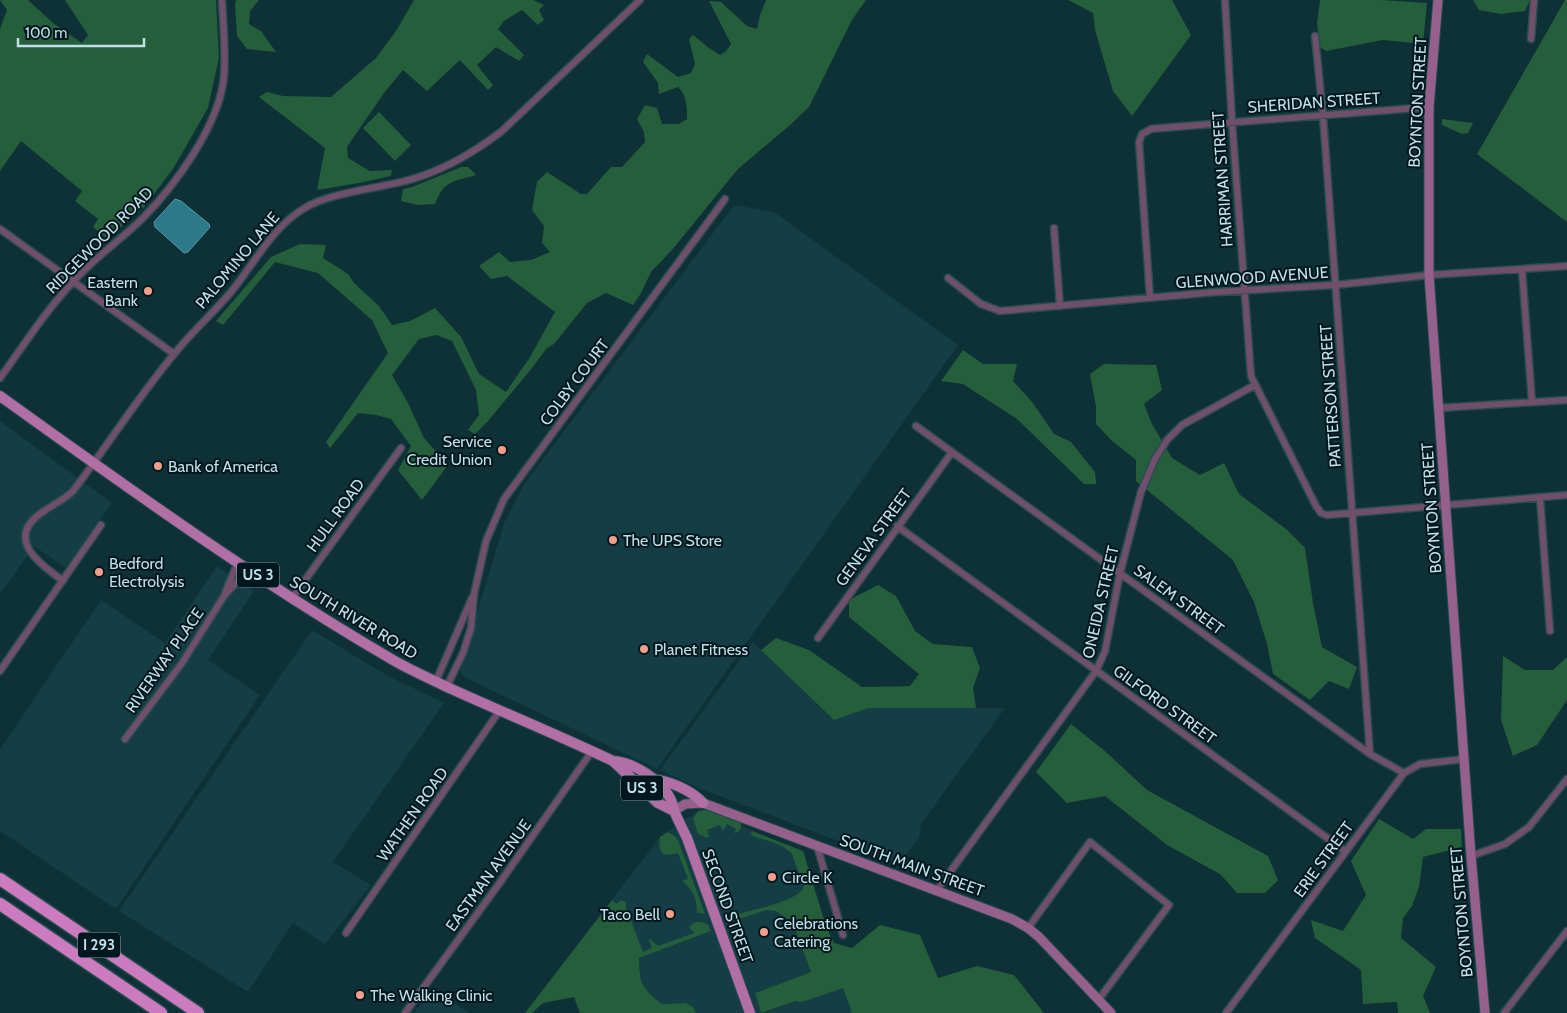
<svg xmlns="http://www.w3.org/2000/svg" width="1567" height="1013" viewBox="0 0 1567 1013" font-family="Cabin,sans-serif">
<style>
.built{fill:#143d46}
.green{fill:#255e3a}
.water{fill:#2c7a89;stroke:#5898a5}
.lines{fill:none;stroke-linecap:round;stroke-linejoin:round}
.street-casing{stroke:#2a4c53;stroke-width:9}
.secondary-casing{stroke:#2a4c53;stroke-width:11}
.primary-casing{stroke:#2a4c53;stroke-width:12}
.highway-casing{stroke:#2a4c53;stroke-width:15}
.street{stroke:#6f4f69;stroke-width:6}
.secondary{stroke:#95618c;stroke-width:9}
.primary{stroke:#b26fa6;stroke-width:10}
.highway{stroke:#cc7cbe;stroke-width:12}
.poi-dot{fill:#f49e8a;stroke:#00171d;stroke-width:2}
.labels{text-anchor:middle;stroke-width:4;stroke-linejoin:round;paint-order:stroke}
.shield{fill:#00171d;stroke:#86a3aa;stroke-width:1}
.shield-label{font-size:15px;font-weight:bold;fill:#c0dfe6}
.street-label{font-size:16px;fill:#c0dfe6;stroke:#00171d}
.poi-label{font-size:16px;fill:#c0dfe6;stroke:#00171d;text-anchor:start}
</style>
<rect width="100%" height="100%" fill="#0e3037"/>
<!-- built -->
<path class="built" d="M734 205 774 212 958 345 657 769 466 678 462 675 460 670 504 523 523 486Z
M0 421 112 503 67 569 34 546 0 594Z
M217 566 254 591 208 660 260 695 116 909 0 831V749L101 600 165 643Z
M312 630 388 676 444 703 333 862 371 885 325 944 293 923 248 992 119 911Z
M753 642 834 720 869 708H1005L921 824 919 838 899 864 701 789 660 770Z
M706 810 741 823V825L752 831 803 851 815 891 793 923 811 972 755 993 761 1013H696L693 1007 686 1003 662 1004 645 990 640 975 639 958 612 900 660 837 698 811Z
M843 987 852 1013H764L796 1001 802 1002Z
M432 988 469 1013H414Z"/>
<!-- green -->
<path class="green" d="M0 0H28L53 23 82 43 88 35 65 0H216L219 58 208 108 173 169 144 207 107 239 93 227 98 219 75 201 82 191 21 141 0 171V29L7 10Z
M236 0H259L250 11 249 24 261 31 276 52 247 49 237 36 235 4Z
M414 0H533L544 5 539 10 544 20 538 25 522 10 504 21 498 29 524 55 519 61 496 47 477 65 493 85 488 90 460 60 427 91 403 70 384 93 347 147 348 158 370 171 392 170 391 176 359 183 317 190 325 148 259 97 267 92 283 96 331 97 376 58 396 31Z
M766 0H866L852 20 809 107 789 126 738 169 672 250 651 272 641 293 633 305 606 293 587 303 554 344 547 348 532 368 488 421 475 434 468 430 479 415 476 390 452 341 436 335 419 339 392 375 408 403 424 438 448 465 422 500 398 470 411 446 391 419 376 415 358 413 330 448 326 442 388 353 372 320 318 273 275 262 223 325 216 321 271 257 300 244 326 245 323 258 348 274 354 283 379 306 392 325 410 321 435 308 461 337 479 374 506 392 530 357 555 312 507 276 491 279 479 266 499 252 510 262 531 260 550 252 542 243 544 226 532 210 537 182 547 172 581 194H587L611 167H622L645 142 644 132 637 119 645 105 657 108 662 124H679L687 119C687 108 687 95 678 87L659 94 658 83 643 62 647 54 678 77 691 73 695 64 689 39 693 35 709 48 720 55 726 51 731 44 709 1 721 2 747 26 757 29 760 15Z
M1068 0H1172L1191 35 1132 116 1113 91 1095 30 1093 13Z
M1320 0H1382L1427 3 1423 44 1383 40 1326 51 1320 47 1317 23Z
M1473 0H1530L1525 11 1501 14 1479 10Z
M1565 0H1567V222L1477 154Z
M379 112 411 145 395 161 363 128Z
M1442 119 1473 123 1468 133 1462 134 1442 125Z
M461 167H468L476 175C453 182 444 180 435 204L418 205 401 201 403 189 412 187Z
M963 350 983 364H1017L1013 381 1033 403 1054 434 1071 442 1095 472 1096 484H1084L1017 419 963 384 941 381Z
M1104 364 1156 365 1162 390 1144 404 1152 424 1172 458 1200 475 1224 463 1239 494 1286 529 1305 548 1313 603 1322 647 1357 667 1349 689 1329 681 1310 700 1273 674 1267 644 1254 602 1233 560 1136 481V460L1111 440 1096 424V407L1090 374Z
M878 585 896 596 915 631 933 644 972 647 980 668 973 688 976 708H869L834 720 761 650 776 638 809 650 862 687 910 686 919 674 849 617V600Z
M1503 656 1525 670H1553L1567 657V700L1537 745 1513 756 1501 720Z
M1071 724 1106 752 1147 790 1268 856 1278 880 1265 893H1237L1220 874 1167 845 1105 796 1067 803 1036 772Z
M706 810 741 823V828L738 832 734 833 736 829 727 824 723 831 720 825 707 830 709 836 708 838 698 834 693 819 698 811Z
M1379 819 1413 839 1426 829H1461L1462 847 1423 857 1419 887 1412 906 1403 918 1401 938 1436 967 1423 996 1430 1013H1398L1397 1002 1363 1004 1361 970 1315 938 1311 920 1343 931 1366 895 1351 861Z
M752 831 803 851 826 926 834 943 852 948 880 925 920 935 938 978 977 966 1014 975 1044 1013H852L843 988 802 1002 796 1001 761 1013 755 993 811 972 793 923 776 911 766 910 728 923 726 916 731 913 734 915C749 911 799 901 804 887L792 854C782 843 766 841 753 836L751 834Z
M667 832 674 835 678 840 705 914 697 913C697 899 693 889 682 881L688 879 678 853C662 857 658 854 660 837Z
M612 900 616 904 621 900 626 902V908L643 952 652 948 649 940 650 939 658 946 694 933 689 927C696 920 700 921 708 925L711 931 639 958C640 985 641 987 662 1004L686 1003 693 1007 696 1013H580L574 997 543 1003 532 1013H525Z"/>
<!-- water -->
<path class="water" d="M175 199 181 201 209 224 210 227 188 252 184 253 155 227 154 222Z"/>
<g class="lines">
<!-- street casing -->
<g class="street-casing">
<path id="street" d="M1225 0 1232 122 1251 376 1316 506 1321 513 1327 515 1567 495
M1315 36 1323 116 1370 754
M1531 39 1534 0
M1054 228 1060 306
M0 229 174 354
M1522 270 1532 402
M948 278 981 304 1000 311 1216 292 1335 285 1429 275 1567 266
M1150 298 1139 142 1142 134 1151 129 1161 128 1429 107
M0 378C24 345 46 310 74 281 95 257 122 239 144 217 176 184 215 130 223 84 227 62 223 23 222 0
M1439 408 1567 400
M916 426 1370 754 1404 773
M1540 498 1550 631
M897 526 1345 851
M63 581C41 564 4 540 41 513 52 505 64 500 73 491 108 445 138 397 175 353 192 332 213 313 231 292 253 265 273 227 303 209 328 193 374 189 405 181 441 172 472 154 502 131L640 0
M225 593 238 562
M292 598 401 448
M818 638 952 452
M0 671 101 525
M436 681 472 598
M447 686 463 653 471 628 474 594 486 541 504 499 725 199
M125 739 182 663 224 596 249 569
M817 846 843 935
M1471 856 1505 844 1529 827 1567 779
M937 890 1096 671 1105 651 1120 573 1141 492 1155 459 1167 440 1182 425 1255 385
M1028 928 1090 842 1169 905 1099 999
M346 933 500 710
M405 1013 501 881 592 751
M1226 1013 1404 773 1420 764 1465 759
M1504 1013 1567 931"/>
</g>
<!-- secondary casing -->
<g class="secondary-casing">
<path id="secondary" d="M1438 0 1429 107V275L1471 856 1485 1013
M674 811 685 804 703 803 1012 919 1028 928 1039 937 1111 1013"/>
</g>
<!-- primary casing -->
<g class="primary-casing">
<path id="primary" d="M0 396C128 488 257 581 393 660 410 670 429 678 447 687 502 712 558 735 613 761 633 762 661 780 670 798 673 803 673 808 675 813 679 822 683 830 687 838L750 1013
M613 761 658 803 674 811
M652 779C670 781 691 790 703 803"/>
</g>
<!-- highway casing -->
<g class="highway-casing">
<path id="highway" d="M0 879 198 1013
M0 904 161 1013"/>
</g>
<!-- street -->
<use href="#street" class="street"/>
<!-- secondary -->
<use href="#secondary" class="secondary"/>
<!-- primary -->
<use href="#primary" class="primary"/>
<!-- highway -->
<use href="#highway" class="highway"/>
</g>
<!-- markers -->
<g class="poi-dot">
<circle cx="148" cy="291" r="5"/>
<circle cx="502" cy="450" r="5"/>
<circle cx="158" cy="466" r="5"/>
<circle cx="613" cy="540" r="5"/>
<circle cx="99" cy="572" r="5"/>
<circle cx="644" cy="649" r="5"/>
<circle cx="772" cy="877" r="5"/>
<circle cx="670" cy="914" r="5"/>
<circle cx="764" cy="932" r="5"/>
<circle cx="360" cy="995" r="5"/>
</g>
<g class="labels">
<!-- shield labels -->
<g class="shield">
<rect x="237" y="562.5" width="42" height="25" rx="4"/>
<rect x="621" y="775.5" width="42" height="25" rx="4"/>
<rect x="78" y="932.5" width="42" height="25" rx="4"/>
</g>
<g class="shield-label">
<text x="258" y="580">US 3</text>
<text x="642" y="793">US 3</text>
<text x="99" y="950">I 293</text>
</g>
<!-- street labels -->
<g class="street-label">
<text transform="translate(1314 102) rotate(-4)" y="6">SHERIDAN STREET</text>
<text transform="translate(1417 102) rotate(-87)" y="6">BOYNTON STREET</text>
<text transform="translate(1222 179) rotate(-94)" y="6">HARRIMAN STREET</text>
<text transform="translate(99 240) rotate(-45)" y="6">RIDGEWOOD ROAD</text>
<text transform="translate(237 260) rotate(-50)" y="6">PALOMINO LANE</text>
<text transform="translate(1252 277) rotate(-4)" y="6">GLENWOOD AVENUE</text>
<text transform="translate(574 382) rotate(-53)" y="6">COLBY COURT</text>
<text transform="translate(1330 396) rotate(-94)" y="6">PATTERSON STREET</text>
<text transform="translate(1431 508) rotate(-94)" y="6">BOYNTON STREET</text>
<text transform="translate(335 515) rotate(-54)" y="6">HULL ROAD</text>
<text transform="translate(873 537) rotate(-54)" y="6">GENEVA STREET</text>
<text transform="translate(1179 599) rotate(36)" y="6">SALEM STREET</text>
<text transform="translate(1100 602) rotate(-77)" y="6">ONEIDA STREET</text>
<text transform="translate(354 617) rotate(31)" y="6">SOUTH RIVER ROAD</text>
<text transform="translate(164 660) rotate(-55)" y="6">RIVERWAY PLACE</text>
<text transform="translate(1165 704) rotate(36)" y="6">GILFORD STREET</text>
<text transform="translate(412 814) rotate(-55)" y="6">WATHEN ROAD</text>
<text transform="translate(1323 859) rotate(-54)" y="6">ERIE STREET</text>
<text transform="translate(912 865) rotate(20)" y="6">SOUTH MAIN STREET</text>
<text transform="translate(488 875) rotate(-54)" y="6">EASTMAN AVENUE</text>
<text transform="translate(728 906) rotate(70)" y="6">SECOND STREET</text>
<text transform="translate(1461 912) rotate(-95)" y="6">BOYNTON STREET</text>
</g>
<!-- poi labels -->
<g class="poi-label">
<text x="138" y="288" text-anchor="end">Eastern<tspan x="138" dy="18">Bank</tspan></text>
<text x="492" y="447" text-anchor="end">Service<tspan x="492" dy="18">Credit Union</tspan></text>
<text x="168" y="472">Bank of America</text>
<text x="623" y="546">The UPS Store</text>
<text x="109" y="569">Bedford<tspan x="109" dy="18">Electrolysis</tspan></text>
<text x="654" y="655">Planet Fitness</text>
<text x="782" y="883">Circle K</text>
<text x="660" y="920" text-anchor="end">Taco Bell</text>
<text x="774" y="929">Celebrations<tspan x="774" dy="18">Catering</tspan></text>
<text x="370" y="1001">The Walking Clinic</text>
</g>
</g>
<!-- scale -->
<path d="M18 38v8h126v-8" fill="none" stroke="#c0dfe6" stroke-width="2.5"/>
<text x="25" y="38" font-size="15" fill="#c0dfe6" stroke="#00171d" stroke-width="4" paint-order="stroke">100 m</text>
</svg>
